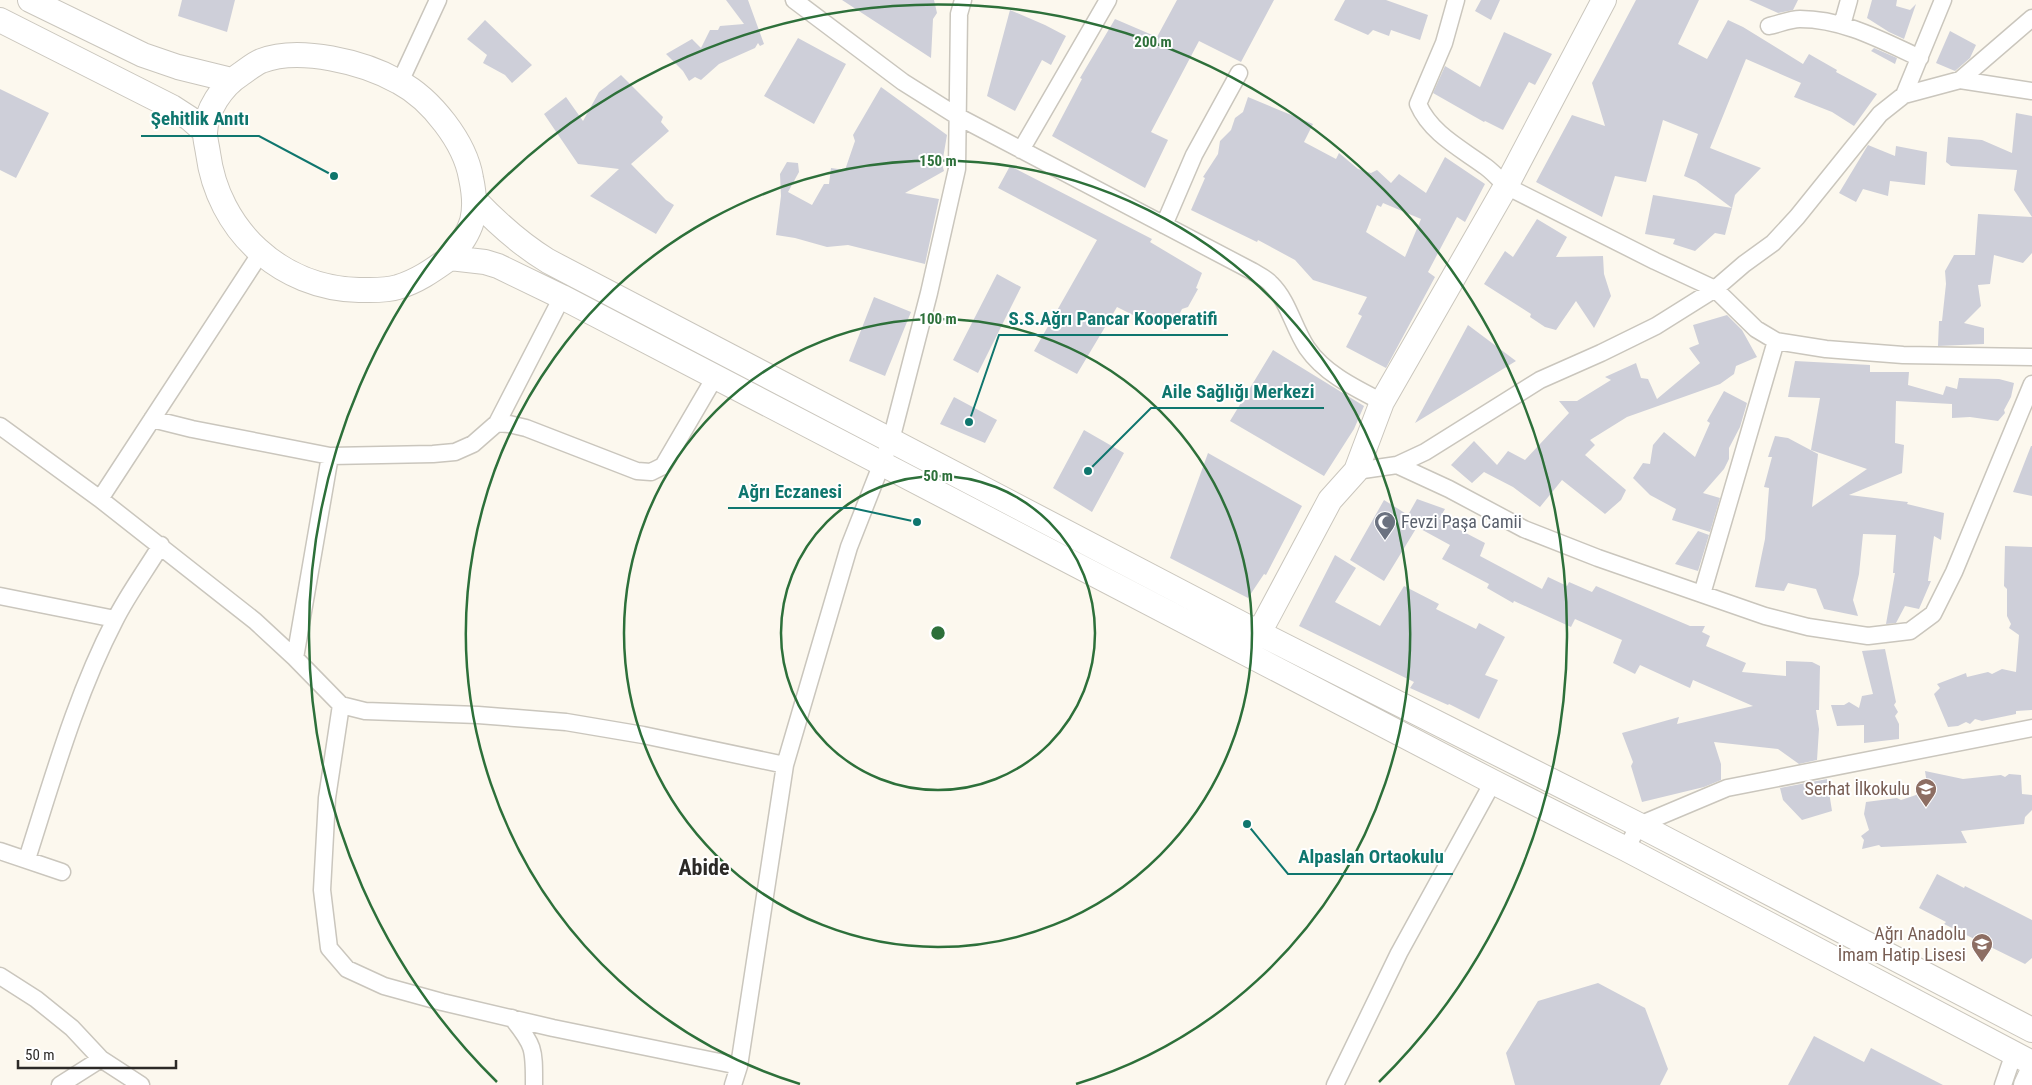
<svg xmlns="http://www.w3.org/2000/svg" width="2032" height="1085" viewBox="0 0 2032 1085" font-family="'Roboto Condensed',sans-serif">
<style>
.building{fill:#cecfd9;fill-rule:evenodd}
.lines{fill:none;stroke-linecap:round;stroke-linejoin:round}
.street-casing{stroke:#cac6bd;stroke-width:19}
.secondary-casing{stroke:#cac6bd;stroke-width:26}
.street{stroke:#fff;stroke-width:16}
.secondary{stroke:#fff;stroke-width:24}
.ring{fill:none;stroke:#2d703a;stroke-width:2.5}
.labels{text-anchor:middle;stroke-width:4;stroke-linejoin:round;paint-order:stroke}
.worship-label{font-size:18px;fill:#5b616d;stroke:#fff;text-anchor:start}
.education-label{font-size:18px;fill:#785e54;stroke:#fff;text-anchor:end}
.district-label{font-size:22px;font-weight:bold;fill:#2c2a27;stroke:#fff}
.centre{fill:#2d703a;stroke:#fff;stroke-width:2.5}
.ring-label{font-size:15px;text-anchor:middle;font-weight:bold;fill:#2d703a;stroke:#fff;stroke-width:4;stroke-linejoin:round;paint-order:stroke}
.leader{fill:none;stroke:#0f766e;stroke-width:2}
.callout-dot{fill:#0f766e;stroke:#fff;stroke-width:2}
.callout-label{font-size:19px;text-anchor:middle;font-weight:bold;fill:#0f766e;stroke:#fff;stroke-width:4;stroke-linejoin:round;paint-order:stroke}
</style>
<rect width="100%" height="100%" fill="#fcf8ee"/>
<!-- building -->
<path class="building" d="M182 0H235L227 32 178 16Z
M726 0H748L764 44 760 46 758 43 755 48 719 64 701 80 695 77 689 81 683 71 666 54 692 39 701 48 710 30H718L720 26 744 24Z
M842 0H934L937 13 933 19 931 58Z
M1177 0H1274L1241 62 1199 41 1151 132 1168 140 1145 188 1052 136 1082 79 1080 78 1115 19 1157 37Z
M1345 0H1386L1428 15 1420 40 1391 30 1389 36 1373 30 1368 35 1334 20Z
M1481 0H1500L1491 20 1475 11Z
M1636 0H1699L1678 44 1707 59 1728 20 1743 27 1803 64 1809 54 1837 70 1836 72 1877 94 1854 126 1832 112 1794 97 1801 83 1746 59 1710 148 1761 168 1735 195 1732 208 1696 181 1684 176 1698 134 1663 120 1646 182 1615 176 1602 217 1536 182 1572 115 1605 126 1592 83Z
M1749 0H1798L1793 10 1778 13Z
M1872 0H1897L1896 6 1910 10 1916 4 1904 39 1889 32 1867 18Z
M1010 10 1045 25 1066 36 1051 65 1042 60 1015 111 987 96Z
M485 20 532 65 512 83 505 75 483 63 487 55 467 39Z
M1950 31 1976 45 1970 58 1955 71 1936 63Z
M1504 32 1552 54 1535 85 1529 82 1503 130 1485 121 1484 122 1433 93 1445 66 1480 87Z
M798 38 846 64 814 124 764 96Z
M1874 48 1897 58 1895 64 1871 51Z
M621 75 663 117 661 122 669 131 631 164 666 200 674 205 656 234 590 196 619 169 578 164 544 114 566 97 583 121 599 92Z
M881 87 947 135 942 164 944 171 905 193 939 199 925 264 848 245 827 247 795 238 776 235 781 196 780 174 787 162 798 163 799 172 788 192 812 205 824 184H829L831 168 845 170 855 141 853 135Z
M0 89 49 113 16 178 0 170Z
M1248 97 1313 124 1304 142 1336 159 1339 153 1358 169 1371 173 1377 170 1391 183 1399 174 1426 193 1445 157 1485 184 1465 222 1457 217 1428 272 1435 277 1386 368 1346 347 1362 316 1358 314 1367 297 1313 280 1295 260 1258 240 1257 242 1191 210 1205 178 1203 177 1218 154 1220 141 1231 130 1235 118 1243 112ZM1383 203 1421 219 1405 257 1366 232 1377 205 1381 207Z
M2016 113 2032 116V217L2014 190 2017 170 1951 166 1946 162 1948 137 1982 140 2012 153Z
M1868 145 1895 156 1896 146 1927 152 1925 185 1890 181 1888 196 1863 189 1856 202 1839 193Z
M1010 166 1152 239 1150 242 1202 273 1196 288 1198 289 1188 307 1182 309 1178 317 1166 314 1163 320 1155 316 1151 324 1117 307 1077 374 1034 351 1097 240 998 188Z
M1653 195 1732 208 1725 235 1715 233 1695 251 1673 244 1675 239 1645 234Z
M1978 214 2032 217V253L2023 263 1994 255 1990 284 1978 285 1981 306 1964 323 1984 328V344L1938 346 1939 321H1942L1946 284 1945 271 1954 255H1975Z
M1537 219 1567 237 1556 257 1603 256 1604 274 1611 296 1594 328 1576 301 1556 330 1545 327 1530 317 1531 314 1484 284 1505 251 1513 257Z
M997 274 1021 287 978 373 953 360Z
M874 297 911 312 885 376 849 361Z
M1727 315 1742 330 1757 357 1736 366 1734 374 1720 384 1627 417 1590 440 1595 445 1585 455 1626 490 1621 500 1605 514 1562 480 1540 507 1513 487 1484 472 1472 483 1451 465 1474 441 1497 465 1508 451 1525 460 1569 413 1559 401H1577L1611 380 1605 377 1636 363 1641 378 1648 379 1657 399 1700 363 1689 348 1699 344 1693 325Z
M1468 325 1516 361 1415 423Z
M1273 350 1364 406 1354 429 1324 476 1230 421Z
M1795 361 1870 365V372H1909L1908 385 1943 395 1946 386 1957 389 1959 378 1999 379 2014 383 2011 397 2004 410 2005 413 1998 421 1970 417 1952 418V404L1896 401 1895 443 1904 445 1902 473 1849 495 1908 502 1907 504 1944 513 1941 540 1934 536 1928 581H1931L1919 609 1905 606 1896 623 1886 624 1895 573H1893L1896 535 1863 534 1859 574 1853 600 1858 616 1824 609 1816 589 1788 583 1784 591 1755 587 1765 539 1769 488 1764 487 1772 457H1768L1775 436 1788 438 1818 454 1812 507 1867 469 1811 450 1820 398 1788 397Z
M1724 391 1747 403 1740 427 1729 448V459L1724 469 1703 493 1720 498 1710 532 1672 520 1676 509 1650 495 1633 478 1643 463 1650 464 1653 445 1664 432 1695 457 1710 423 1707 421Z
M954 397 997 420 985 443 940 424Z
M1084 430 1124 453 1092 512 1053 488Z
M2031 446H2032V496L2013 492Z
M1208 453 1302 506 1266 575 1264 574 1248 598 1170 558Z
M1417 499 1445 509 1439 519 1485 543 1480 556 1542 589 1548 577 1567 586 1569 582 1592 592 1596 586 1690 626H1705L1702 632 1710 636 1706 646 1746 663 1742 672 1786 676V661L1812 662 1820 666 1819 710H1816L1819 729 1817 760 1799 764 1778 749 1714 742 1721 764V780L1704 787 1642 802 1631 766 1633 762 1622 733 1679 717 1677 724 1753 706 1693 680 1690 688 1640 665 1635 674 1613 663 1622 640 1575 619 1571 627 1514 601 1513 603 1487 588 1489 584 1442 559 1450 545 1417 527 1384 581 1350 560 1384 500 1408 515Z
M1698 531 1709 535 1698 571 1675 564Z
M2005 546 2032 547V710L2016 711V714L1982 721 1975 719 1970 724 1966 722 1958 726 1948 727 1934 694 1940 688 1937 684 1966 673 1967 677 1988 672 1992 674 2002 669 2016 672 2019 635 2009 628 2011 624 2007 616V589L2004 586Z
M1335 555 1356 568 1335 602 1380 626 1404 586 1439 604 1436 609 1476 629 1479 623 1505 637 1485 675 1498 680 1479 719 1449 704 1448 705 1410 688 1414 682 1299 626Z
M1885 649 1896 702 1894 705 1898 712 1895 716 1899 724V739L1864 743V725L1837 726 1831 705H1844L1849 702 1859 708 1862 696 1873 694 1862 651Z
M1925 771 1963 779 2001 775 2005 777 2009 774 2021 775 2022 794 2032 795V810L2025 817 2024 824 1961 831 1967 843 1881 847 1879 845 1862 849 1864 840 1861 836 1869 830 1864 814 1866 802 1897 798 1901 800 1928 791Z
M1827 779 1832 811 1802 820 1783 800 1780 788Z
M1937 874 1964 888 1965 886 2032 920V958L2025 964 1944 924 1946 922 1919 908Z
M1598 983 1645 1008 1668 1069 1660 1085H1515L1506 1053 1538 1001Z
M1814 1036 1864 1062 1871 1048 1943 1085H1788Z"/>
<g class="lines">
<!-- street casing -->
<g class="street-casing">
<path id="street" d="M794 0 903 82 957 116 1252 271C1258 275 1266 278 1271 284 1289 302 1293 327 1307 348 1325 374 1355 388 1382 402
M1456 0 1444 43 1418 104C1431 134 1462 149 1486 167 1494 173 1500 180 1506 186L1655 261 1715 289 1756 329 1776 341 1826 349 1903 355 2032 357
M1842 25 1849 0
M1769 26C1779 24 1790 19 1800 19 1843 19 1881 40 1920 58
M1960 80 2032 91
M400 82 438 0
M1904 95 1960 80 2032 18
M1021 150 1108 0
M1164 225 1194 155 1239 73
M152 419 192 429 330 456 433 454 455 452 473 444 497 423 509 424 526 428 637 471 651 472 663 466 715 377
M497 423 562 297
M0 426 100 499 255 621 295 658 341 705 365 711 478 715 566 722 643 735 785 765
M1397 465 1449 489 1524 529 1598 558 1765 616 1808 627 1868 636 1910 631 1933 614 1954 572 2032 384
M1356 471 1397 465 1425 452 1540 380 1601 353 1656 326 1715 289 1744 264 1773 243 1797 217 1880 114 1904 95 1943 0
M100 499 260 254
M1702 594 1776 341
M0 596 115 619
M295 658 330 456
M341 705 327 798 322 890 329 948 347 969 384 986 442 1002 553 1028 739 1066
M1626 849 1639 825 1727 788 2032 728
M0 851 62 872
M27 859C53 778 76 695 115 620 128 594 146 570 161 545
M0 976 36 999 72 1028 101 1059 141 1085
M512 1018C535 1046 534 1050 534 1085
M60 1085 101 1059
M733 1085 739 1066 785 765 849 547 891 440 929 293 957 169 959 14 963 0
M1335 1085 1399 953 1493 782
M2003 1085 2014 1053"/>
</g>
<!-- secondary casing -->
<g class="secondary-casing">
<path id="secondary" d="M30 0 143 55 178 67 231 80
M0 20 172 107 189 118 205 132
M475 200C498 224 520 244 548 261L1259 633 1639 825 2032 1030
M450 258C459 246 468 235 472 221 476 206 474 192 471 178 465 142 431 99 399 82 364 62 299 46 261 61 254 64 247 70 241 74 222 86 206 110 205 133 205 139 207 146 208 153 218 230 280 288 359 290 371 290 386 291 398 287 418 281 433 270 450 258L485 262 498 266 562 297 1493 782 1626 849 2032 1063
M1259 633 1330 500 1356 471 1382 402 1506 186 1604 0
M2026 1085 2032 1072"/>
</g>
<!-- street -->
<use href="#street" class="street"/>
<!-- secondary -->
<use href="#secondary" class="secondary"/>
</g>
<!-- distance rings -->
<g class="ring">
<circle cx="938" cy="633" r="157"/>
<circle cx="938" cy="633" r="314"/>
<path d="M800 1084A472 472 0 1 1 1076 1084"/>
<path d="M497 1082A629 629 0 1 1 1379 1082"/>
</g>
<!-- icons -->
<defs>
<g id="mosque-pin" transform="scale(1.125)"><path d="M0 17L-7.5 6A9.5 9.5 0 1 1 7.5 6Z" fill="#6b7280" stroke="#fff"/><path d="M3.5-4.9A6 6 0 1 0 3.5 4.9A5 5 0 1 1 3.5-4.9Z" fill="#fff"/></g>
<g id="school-pin" transform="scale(1.125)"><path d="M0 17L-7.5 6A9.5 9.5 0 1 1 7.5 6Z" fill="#8d6e63" stroke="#fff"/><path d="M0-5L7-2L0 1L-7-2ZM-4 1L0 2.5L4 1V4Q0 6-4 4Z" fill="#fff"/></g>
</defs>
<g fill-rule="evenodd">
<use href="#mosque-pin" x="1385" y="522"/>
<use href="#school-pin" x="1926" y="789"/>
<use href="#school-pin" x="1982" y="944"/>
</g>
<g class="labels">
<!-- worship labels -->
<g class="worship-label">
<text x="1401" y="528">Fevzi Paşa Camii</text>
</g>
<!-- education labels -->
<g class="education-label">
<text x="1910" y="795">Serhat İlkokulu</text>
<text x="1966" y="940">Ağrı Anadolu<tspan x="1966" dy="21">İmam Hatip Lisesi</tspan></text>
</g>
<!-- district labels -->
<g class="district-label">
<text x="704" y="875">Abide</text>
</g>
</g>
<circle cx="938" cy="633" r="8" class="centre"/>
<g class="ring-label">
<text x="1153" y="47">200 m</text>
<text x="938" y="166">150 m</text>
<text x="938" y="324">100 m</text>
<text x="938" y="481">50 m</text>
</g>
<!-- callouts -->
<path class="leader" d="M334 176L259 136H141M969 422L999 335H1228M1088 471L1151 408H1324M917 522L852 508H728M1247 824L1288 874H1453"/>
<g class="callout-dot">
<circle cx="334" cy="176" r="5"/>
<circle cx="969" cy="422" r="5"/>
<circle cx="1088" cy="471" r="5"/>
<circle cx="917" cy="522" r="5"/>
<circle cx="1247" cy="824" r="5"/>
</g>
<g class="callout-label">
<text x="200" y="125">Şehitlik Anıtı</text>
<text x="1113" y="325">S.S.Ağrı Pancar Kooperatifi</text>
<text x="1238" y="398">Aile Sağlığı Merkezi</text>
<text x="790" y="498">Ağrı Eczanesi</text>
<text x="1371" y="863">Alpaslan Ortaokulu</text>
</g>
<!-- scale -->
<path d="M18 1060v8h158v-8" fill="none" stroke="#2c2a27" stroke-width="2.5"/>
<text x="25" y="1060" font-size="15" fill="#2c2a27" stroke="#ffffff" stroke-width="4" paint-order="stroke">50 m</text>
</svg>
